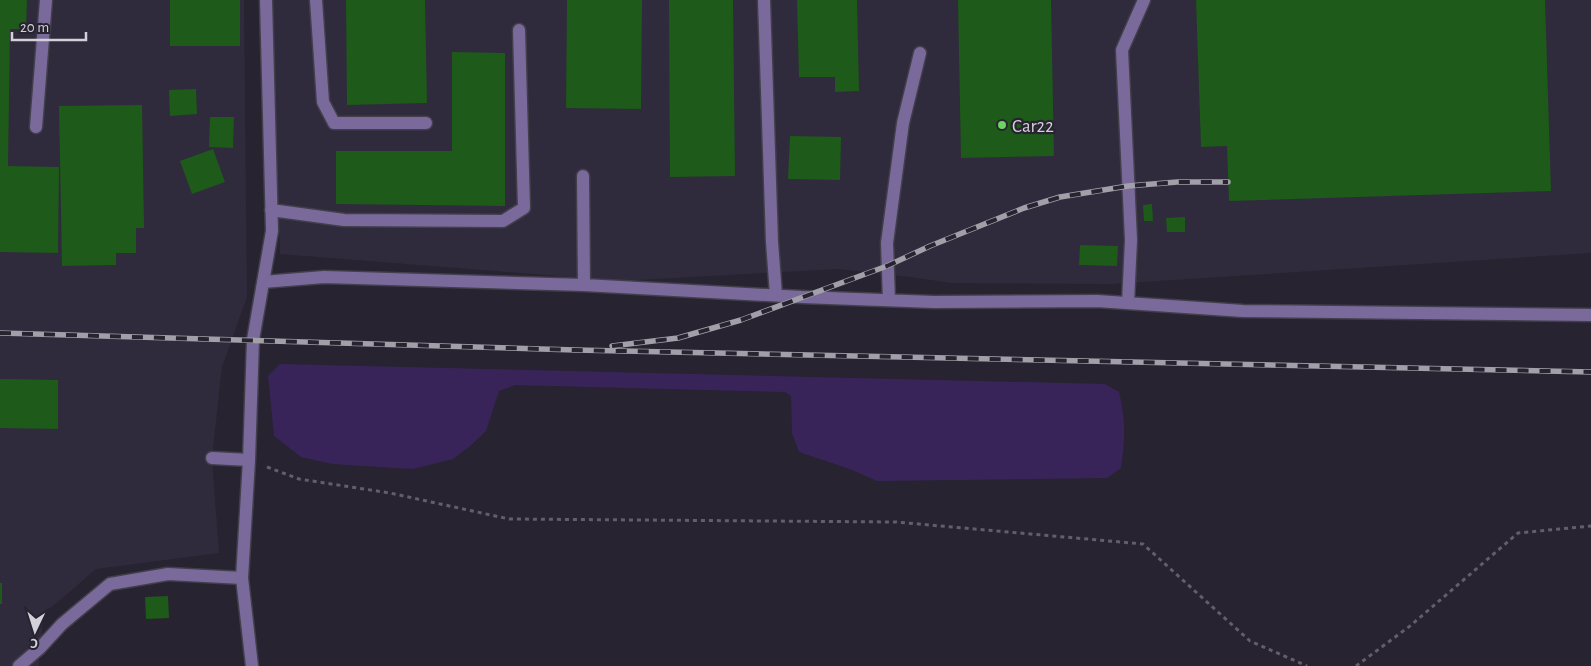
<svg xmlns="http://www.w3.org/2000/svg" width="1591" height="666" viewBox="0 0 1591 666" font-family="'Alegreya Sans',sans-serif">
<style>
.built{fill:#302a3d}
.green{fill:#39245a}
.building{fill:#1e5a19}
.lines{fill:none;stroke-linecap:round;stroke-linejoin:round}
.minor-casing{stroke:#423f4b;stroke-width:15}
.path{stroke:#625f6a;stroke-width:3;stroke-dasharray:4 4;stroke-linecap:butt}
.minor{stroke:#7a699b;stroke-width:12}
.rail-casing{stroke:#a19fa8;stroke-width:5.5}
.rail{stroke:#272330;stroke-width:4;stroke-dasharray:11;stroke-linecap:butt}
.poi-dot{fill:#6cd362;stroke:#272330;stroke-width:2}
.labels{text-anchor:middle;stroke-width:4.5;stroke-linejoin:round;paint-order:stroke}
.poi-label{font-size:19px;fill:#d2d0d8;stroke:#272330;text-anchor:start}
</style>
<rect width="100%" height="100%" fill="#272330"/>
<!-- built -->
<path class="built" d="M0 0H244L247 297 222 367 212 458 219 553 96 569 44 614 40 648 39 666H0Z
M272 0H1591V253L1112 284 951 283 910 277 837 269 620 281 280 254Z"/>
<!-- green -->
<path class="green" d="M280 364 1105 384 1119 392C1126 420 1125 440 1121 468L1107 478 877 481 850 469 799 452 792 433 791 396 785 392 515 385 499 391 486 431 469 447 453 459 413 469 332 464 301 457 274 436 268 376Z"/>
<!-- building -->
<path class="building" d="M0 0H27L26 29H10L8 166 59 167 58 253 0 252Z
M170 0H240V46H170Z
M346 0H425L427 103 347 105Z
M567 0H642L641 109 566 108Z
M669 0H733L735 176 670 177Z
M797 0H857L859 91 835 92V77H799Z
M958 0H1051L1054 156 961 158Z
M1196 0H1545L1551 191 1229 201 1227 146 1201 147Z
M452 52 505 53V206L336 204V151H452Z
M196 89 197 114 170 116 169 90Z
M142 105 144 228H136V253H116V265L62 266 59 106Z
M210 117H234L233 148 209 147Z
M790 136 841 137 840 180 788 179Z
M213 149 225 182 192 194 180 161Z
M1152 204 1153 221H1144L1143 205Z
M1185 217V232H1167L1166 218Z
M1080 245 1118 246 1117 266 1079 265Z
M0 379 58 380V429L0 428Z
M0 583H2V604H0Z
M168 596 169 618 146 619 145 597Z"/>
<g class="lines">
<!-- minor casing -->
<g class="minor-casing">
<path id="minor" d="M316 0 323 102 334 123H426
M764 0 772 242 776 295
M36 127 46 0
M583 176 584 285
M271 210 344 220 503 221 524 208 519 30
M263 282 324 277 584 285 802 297 934 302 1097 301 1243 311 1591 315
M889 300 887 243 903 123 920 53
M1128 303 1131 240 1122 50 1144 0
M212 458 249 460 253 340 272 231 266 0
M249 460 242 578 252 666
M19 666 40 648 62 624 110 584 168 574 242 578"/>
</g>
<!-- path -->
<path class="path" d="M267 467 299 479 390 493 509 519 896 522 1143 544 1250 641 1307 666
M1356 666 1410 626 1518 533 1591 526"/>
<!-- minor -->
<use href="#minor" class="minor"/>
<!-- rail casing -->
<g class="rail-casing">
<path id="rail" d="M0 333 575 350 1591 372
M612 346 678 338 741 320 887 266 930 246 1024 208 1060 197 1128 186 1177 182H1228"/>
</g>
<!-- rail -->
<use href="#rail" class="rail"/>
</g>
<!-- markers -->
<circle class="poi-dot" cx="1002" cy="125" r="5"/>
<g class="labels">
<!-- poi labels -->
<g class="poi-label">
<text x="1012" y="132">Car22</text>
</g>
</g>
<!-- north arrow -->
<g transform="translate(35 631) rotate(184)" stroke="#272330" stroke-width="4" paint-order="stroke">
<path d="M0-4L9 19L0 12L-9 19Z" fill="#d2d0d8"/>
<text y="-8" font-size="14" font-weight="bold" text-anchor="middle" fill="#d2d0d8">С</text>
</g>
<!-- scale -->
<path d="M12 32v8h74v-8" fill="none" stroke="#d2d0d8" stroke-width="2.5"/>
<text x="20" y="32" font-size="15" fill="#d2d0d8" stroke="#272330" stroke-width="4" paint-order="stroke">20 m</text>
</svg>
